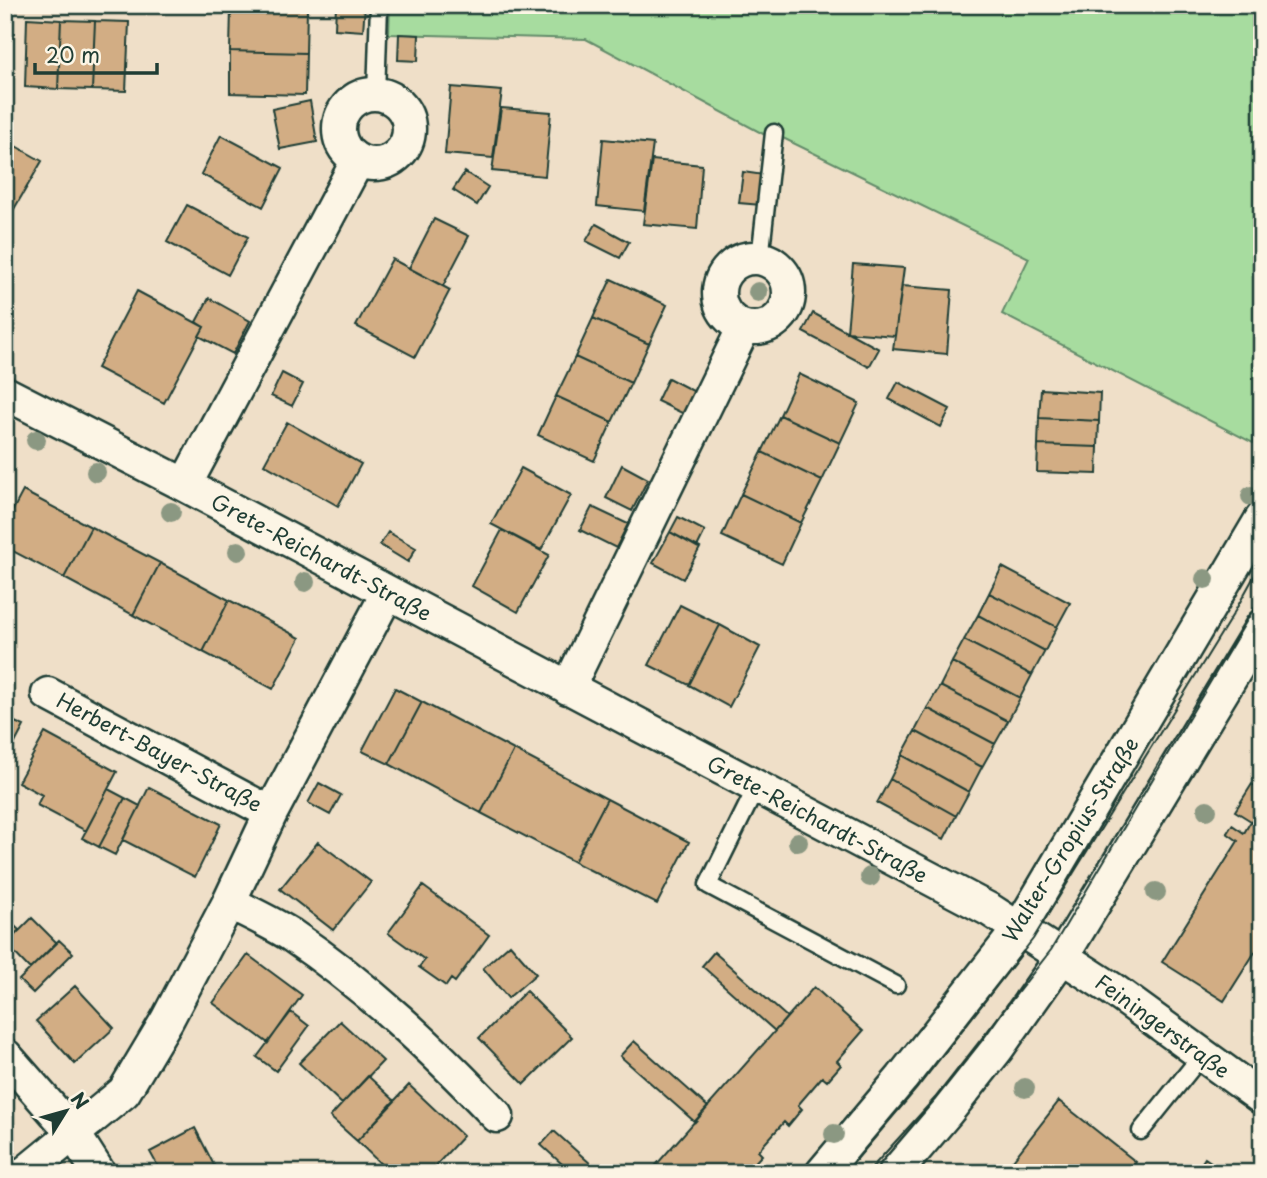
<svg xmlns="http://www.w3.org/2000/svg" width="1267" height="1178" viewBox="0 0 1267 1178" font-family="'Playpen Sans',sans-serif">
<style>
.green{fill:#a7dc9f;stroke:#638c6a;stroke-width:2}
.building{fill:#d2ad84;stroke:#1f3d34;stroke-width:2}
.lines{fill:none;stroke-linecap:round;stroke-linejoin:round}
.lane-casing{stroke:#1f3d34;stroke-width:21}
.street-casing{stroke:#1f3d34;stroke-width:37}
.lane{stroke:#fcf5e5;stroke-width:16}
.street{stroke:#fcf5e5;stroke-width:32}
.tram{stroke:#1f3d34;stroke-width:2}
.tree{fill:#8b9882}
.labels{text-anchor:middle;stroke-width:5;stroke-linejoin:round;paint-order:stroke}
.street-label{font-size:21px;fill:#1f3d34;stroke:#fcf5e5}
</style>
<rect width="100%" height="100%" fill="#efdfc8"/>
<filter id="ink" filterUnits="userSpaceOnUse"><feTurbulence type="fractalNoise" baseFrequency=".0143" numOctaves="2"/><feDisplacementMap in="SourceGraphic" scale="14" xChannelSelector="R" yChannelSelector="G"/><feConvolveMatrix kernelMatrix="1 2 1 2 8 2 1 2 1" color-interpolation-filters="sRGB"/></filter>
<g filter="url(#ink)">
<!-- green -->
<path class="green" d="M390 5H1225L1233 11 1236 5H1262V427L1253 443 1002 314 1029 258 783 138 765 135 586 39 389 34Z"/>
<!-- building -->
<path class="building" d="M336 5H365L363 31 335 29Z
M231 8 307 9 306 53 230 51Z
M27 18 61 20 58 89 25 87Z
M61 20 95 21 92 90 58 89Z
M95 21 129 22 126 91 92 90Z
M399 34 419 35 418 61 398 60Z
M230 51 306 53 305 95 230 93Z
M451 87 502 91 493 158 445 154Z
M310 101 317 142 280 149 272 109Z
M501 108 551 112 545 176 492 171Z
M221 135 283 168 263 207 201 174Z
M603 139 653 144 644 211 597 206Z
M5 140 42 161 7 221 5 220Z
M652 160 702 165 697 229 643 224Z
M465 172 488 187 477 205 453 190Z
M743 172 764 175 761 205 739 203Z
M187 205 248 237 228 275 167 242Z
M434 219 469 236 443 286 409 268Z
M596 224 629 242 620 258 586 241Z
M392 259 450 290 415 357 356 326Z
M853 264 904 268 895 336 847 332Z
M611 279 667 305 649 344 593 318Z
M902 286 952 290 947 354 893 349Z
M137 291 204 327 164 403 97 368Z
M209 298 250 321 233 354 199 336 204 327 196 322Z
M813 313 879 349 869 367 803 332Z
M593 318 649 344 631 383 575 357Z
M575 357 631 383 612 422 556 396Z
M282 373 303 384 292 406 271 396Z
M799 374 859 403 840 443 780 415Z
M668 378 695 392 684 414 657 401Z
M898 382 950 409 941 427 889 399Z
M1041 389 1100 393 1099 421 1039 418Z
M556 396 612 422 594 461 538 435Z
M780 415 840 443 822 481 762 452Z
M1039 418 1099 421 1098 447 1038 445Z
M287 422 361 464 338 506 264 464Z
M1038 445 1098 447 1097 474 1037 472Z
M762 452 822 481 801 523 741 494Z
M622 465 648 479 632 511 606 498Z
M521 468 571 495 541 550 491 524Z
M23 491 91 527 64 578 5 547V525Z
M741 494 801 523 782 564 722 536Z
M592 507 628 524 616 548 580 530Z
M678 517 705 531 697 547 670 532Z
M91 527 160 563 133 615 64 578Z
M502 530 549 555 518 612 472 586Z
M388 532 416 548 408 562 380 545Z
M670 532 700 548 683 579 653 563Z
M160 563 229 600 203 652 133 615Z
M1002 567 1070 603 1057 627 989 593Z
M989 593 1057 627 1045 651 978 615Z
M229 600 300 638 273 689 203 652Z
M680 605 720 625 689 685 649 665Z
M978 615 1045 651 1032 675 964 640Z
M720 625 760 647 729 707 689 685Z
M964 640 1032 675 1020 698 952 662Z
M952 662 1020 698 1008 721 940 686Z
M940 686 1008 721 995 744 927 708Z
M395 688 422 702 389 764 362 751Z
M422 702 514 750 481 813 389 764Z
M927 708 995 744 982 767 915 731Z
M8 719 24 726 5 762V724Z
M915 731 982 767 969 792 902 755Z
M45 733 117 772 86 831 37 805 42 795 18 782Z
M514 750 607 799 574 862 481 813Z
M902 755 969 792 956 816 890 779Z
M890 779 956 816 944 839 877 803Z
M319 783 341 795 330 815 308 803Z
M1252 784 1262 790V941L1224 1001 1162 962 1238 841 1227 833 1232 825 1244 833 1251 821 1235 811Z
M149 787 221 824 195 877 123 840Z
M108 789 125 798 99 847 82 838Z
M125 798 140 806 115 855 99 847Z
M607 799 689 842 657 904 574 862Z
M318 842 371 882 333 930 280 889Z
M423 886 489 935 455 982 451 979 446 986 419 967 425 960 388 933Z
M5 917 19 930 5 944Z
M32 918 57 943 30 969 6 944Z
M59 940 73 953 33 993 19 980Z
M510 944 536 974 508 998 483 968Z
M714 952 787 1017 775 1031 702 966Z
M248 955 302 995 268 1043 213 1003Z
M75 986 114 1028 75 1064 36 1021Z
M814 987 863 1031 837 1061 841 1065 827 1081 822 1077 798 1105 802 1109 788 1126 784 1122 758 1151 762 1155 747 1171 743 1168 738 1173H649Z
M526 991 572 1037 524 1084 479 1038Z
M291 1012 309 1026 276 1071 257 1057Z
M340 1021 383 1061 342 1104 299 1063Z
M634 1041 708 1107 695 1122 620 1056Z
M368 1076 395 1101 357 1141 330 1117Z
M409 1085 463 1136 429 1173H390L357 1141Z
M1059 1101 1136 1162 1128 1173H1003Z
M195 1128 218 1173H154L160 1170 150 1152Z
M554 1131 601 1173H572L541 1145Z
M1205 1158 1227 1173H1195Z"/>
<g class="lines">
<!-- lane casing -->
<g class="lane-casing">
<path id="lane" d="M376 95 379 5
M760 259 774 133
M756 788 708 885 896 985
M1141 1131 1202 1055"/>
</g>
<!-- street casing -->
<g class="street-casing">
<path id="street" d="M339 129a35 35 0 1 1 70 0a35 35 0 1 1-70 0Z
M719 293a35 35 0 1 1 70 0a35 35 0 1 1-70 0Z
M5 393 185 485 990 910 1112 989 1262 1098
M185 485 358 160
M568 688 744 327
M48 694 271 813
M229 902C250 913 272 923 291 935 368 987 433 1049 497 1116
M5 1055 74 1134 99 1173
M25 1173 124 1092 167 1020 229 902 271 813 387 594
M822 1173 902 1078 1019 929 1262 518
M895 1173 947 1112 997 1049 1062 957 1262 626"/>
</g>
<!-- lane -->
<use href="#lane" class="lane"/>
<!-- street -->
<use href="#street" class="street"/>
<!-- tram -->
<path class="tram" d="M845 1173 918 1087 1033 939 1235 611 1262 562
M867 1173 935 1098 1051 950 1262 595"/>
</g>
<!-- trees -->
<g class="tree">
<circle cx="758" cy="292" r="10"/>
<circle cx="36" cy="440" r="10"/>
<circle cx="96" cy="472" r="10"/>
<circle cx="1251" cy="496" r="10"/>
<circle cx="171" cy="512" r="10"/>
<circle cx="238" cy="551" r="10"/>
<circle cx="1205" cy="579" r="10"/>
<circle cx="305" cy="582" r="10"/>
<circle cx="1207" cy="810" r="10"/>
<circle cx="798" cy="842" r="10"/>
<circle cx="870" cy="877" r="10"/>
<circle cx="1156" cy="892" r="10"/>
<circle cx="1025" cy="1088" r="10"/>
<circle cx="834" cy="1134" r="10"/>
</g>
</g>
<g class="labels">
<!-- street labels -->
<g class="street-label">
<text transform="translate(321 558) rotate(28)" y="7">Grete-Reichardt-Straße</text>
<text transform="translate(159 753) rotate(28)" y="7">Herbert-Bayer-Straße</text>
<text transform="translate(817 820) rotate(28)" y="7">Grete-Reichardt-Straße</text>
<text transform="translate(1071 840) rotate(-58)" y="7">Walter-Gropius-Straße</text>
<text transform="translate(1162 1027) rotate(36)" y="7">Feiningerstraße</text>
</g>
</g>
<!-- margin -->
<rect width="1267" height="1178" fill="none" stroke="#fcf5e5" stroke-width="28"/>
<rect x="14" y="14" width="1239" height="1150" fill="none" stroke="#1f3d34" stroke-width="2.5" filter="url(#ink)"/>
<!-- north arrow -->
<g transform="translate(66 1111) rotate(53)" stroke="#fcf5e5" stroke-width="5" paint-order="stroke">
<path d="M0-5L12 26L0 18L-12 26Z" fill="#1f3d34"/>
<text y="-10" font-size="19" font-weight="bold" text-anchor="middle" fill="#1f3d34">N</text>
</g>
<!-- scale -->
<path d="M35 63v10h122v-10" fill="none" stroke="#1f3d34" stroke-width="3.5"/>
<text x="46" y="63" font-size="21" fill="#1f3d34" stroke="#fcf5e5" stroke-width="5" paint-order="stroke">20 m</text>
</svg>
